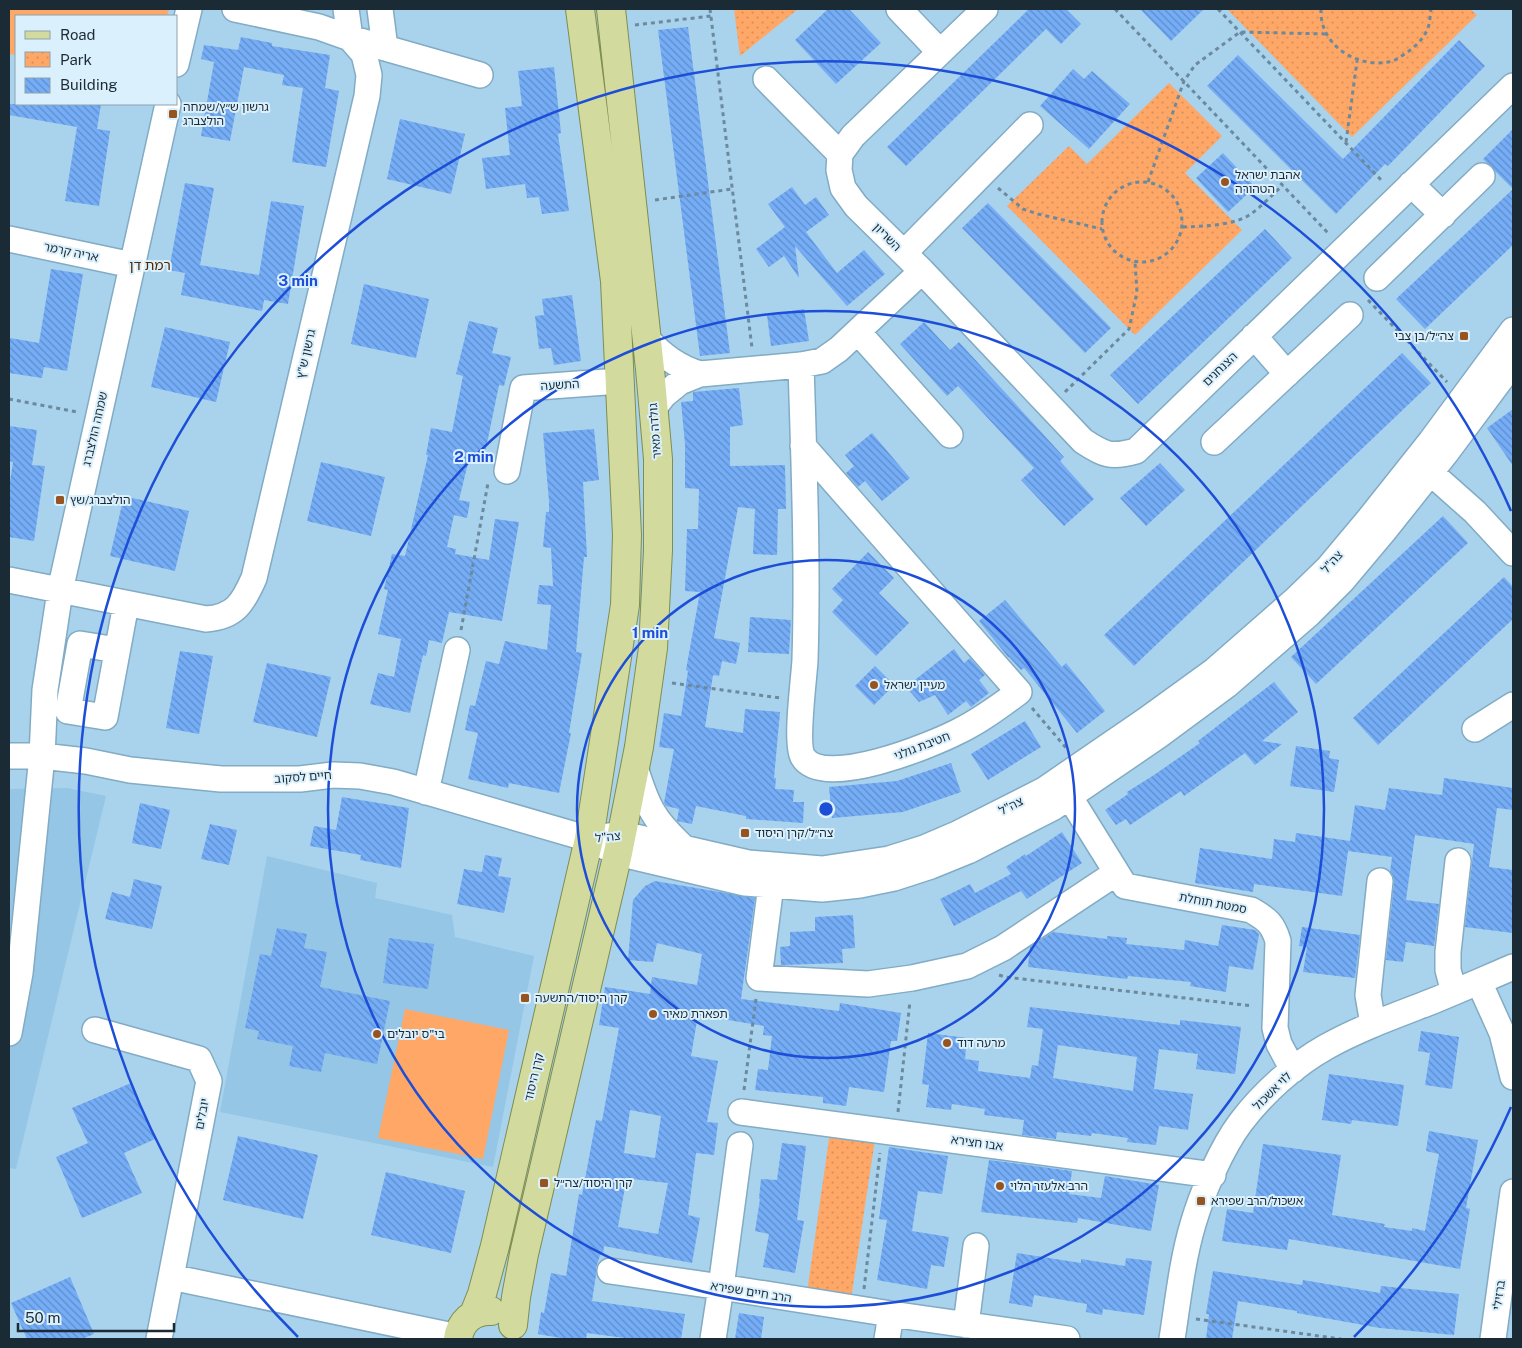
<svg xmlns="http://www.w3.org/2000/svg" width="1522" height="1348" viewBox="0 0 1522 1348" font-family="'Public Sans','Noto Sans Hebrew',sans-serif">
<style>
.built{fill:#95c6e5}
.green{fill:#fea767}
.park{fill:url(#park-dots)}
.building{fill:url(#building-back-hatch);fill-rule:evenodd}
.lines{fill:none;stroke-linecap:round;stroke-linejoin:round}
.minor-casing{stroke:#82abc4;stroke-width:28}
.major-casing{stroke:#7e8d50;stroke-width:30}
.path{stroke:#6c8a9d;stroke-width:3;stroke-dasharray:4 4;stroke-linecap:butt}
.minor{stroke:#fff;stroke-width:25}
.major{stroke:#d2da9e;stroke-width:28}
.ring{fill:none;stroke:#1d4ed8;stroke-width:2.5}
.poi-dot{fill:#965520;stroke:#dbf0fd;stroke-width:2}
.labels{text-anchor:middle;stroke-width:4;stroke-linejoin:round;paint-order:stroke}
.poi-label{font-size:12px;fill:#1b2b35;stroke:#dbf0fd;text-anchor:start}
.street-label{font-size:12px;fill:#1b2b35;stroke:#dbf0fd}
.neighbourhood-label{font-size:14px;fill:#532801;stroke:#dbf0fd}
.centre{fill:#1d4ed8;stroke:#dbf0fd;stroke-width:2.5}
.ring-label{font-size:15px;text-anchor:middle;font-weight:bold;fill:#1d4ed8;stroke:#dbf0fd;stroke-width:4;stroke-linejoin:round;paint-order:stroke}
</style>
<defs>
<pattern id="park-dots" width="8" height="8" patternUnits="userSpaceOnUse" patternTransform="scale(1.25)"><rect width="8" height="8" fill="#fea767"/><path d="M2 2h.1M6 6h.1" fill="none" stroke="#d9905a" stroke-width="1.8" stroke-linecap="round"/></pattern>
<pattern id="building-back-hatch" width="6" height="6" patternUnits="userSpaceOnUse" patternTransform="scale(1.25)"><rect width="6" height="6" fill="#75adf7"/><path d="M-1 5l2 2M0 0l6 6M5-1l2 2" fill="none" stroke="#5f8dc9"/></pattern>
</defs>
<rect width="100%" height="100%" fill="#a9d2ed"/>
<!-- built -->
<path class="built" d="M67 788 106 796 16 1169 9 1168V789Z
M267 856 377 883 375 898 452 915 455 937 534 956 493 1167 220 1112Z"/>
<!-- green -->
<path class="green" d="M9 9H169L167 16H16V55L9 54Z
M405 1009 509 1030 483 1159 378 1138Z"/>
<!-- park -->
<path class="park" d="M734 9H798L740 56Z
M1227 9H1470L1477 15 1352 137Z
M1169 83 1222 136 1185 173 1242 230 1135 335 1007 206 1069 146 1087 164Z
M830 1132 875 1139 851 1299 807 1293Z"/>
<!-- building -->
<path class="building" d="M828 9H849L881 43 836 84 795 40Z
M1029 9H1066L1081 24 1061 44 1046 29 906 166 887 147Z
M1140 9H1204L1171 41Z
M688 27 730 353 700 356 658 30Z
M241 37 272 43V46L330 55 325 88 339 91 326 167 292 162 303 88 282 85 284 75 244 67 230 141 201 136 214 62 201 59 204 45 238 50Z
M1459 40 1485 66 1388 166 1385 164 1336 214 1207 86 1238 55 1343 159Z
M554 67 561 133 558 134 569 211 542 214 539 197 527 198 525 184 486 189 482 158 510 155 505 108 522 106 518 71Z
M1073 69 1084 79 1092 71 1130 104 1089 149 1040 106Z
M9 104H101L97 129 110 131 99 206 65 201 77 127 9 115Z
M400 119 465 134 451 194 387 179Z
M1513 129V245L1425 329 1396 299 1513 189 1483 159Z
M1223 153 1255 187 1228 212 1196 178Z
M185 183 214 188 200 265 259 275 271 201 304 206 288 304 264 300 262 311 181 295 185 273 169 270Z
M792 187 805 205 816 197 829 215 806 232 837 273 864 250 885 274 847 306 795 246 799 278 784 256 769 267 756 249 785 227 768 204Z
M988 203 1111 328 1085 353 962 228Z
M1265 229 1292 258 1138 404 1110 375Z
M51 269 83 274 67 371 44 367 42 378 9 373 10 338 39 343Z
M364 284 429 299 416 358 351 344Z
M572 295 581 361 554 365 551 348 539 349 535 316 544 315 542 299Z
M804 309 809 341 771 346 767 315Z
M469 321 498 328 492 353 511 357 504 386 499 385 484 458 470 455 459 500 470 502 467 518 454 515 447 547 456 549 455 554 489 560 495 519 519 522 502 621 449 612 442 643 429 640 426 656 423 655 410 713 370 704 378 673 394 677 401 639 378 634 388 590 384 589 392 554 405 556 428 455H426L431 428 452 432 463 376 456 374Z
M924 322 950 350 959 342 1064 457 1060 461 1094 499 1064 526 1021 480 1034 468 958 386 947 396 900 344Z
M165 327 230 342 216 402 151 387Z
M1402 353 1431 383 1134 666 1104 635Z
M739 388 743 425 730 427V466L785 465 786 509H778L777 555 753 554 755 509 738 507 714 638 740 643 736 664 722 661 719 676 713 675 705 727 743 733 745 709 780 712 774 778H776L775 789 794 790 793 802H804L803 823 746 819V816L696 806 692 824 677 821 679 809 666 806 664 803 674 749 659 747 664 713 681 716 688 671 686 670 700 592 685 591 687 529H698L699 489 685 488V444L681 402 693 401V392Z
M1513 409V466L1487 428Z
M9 426 37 430 32 465 45 466 34 541 9 537V488L13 462 9 461Z
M594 429 599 480 583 482 587 557H584L576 652 582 653 569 733H571L559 793 509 783 508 788 468 779 478 733 465 730 470 705 475 706 486 661 499 664 505 641 547 650 551 605 537 604 539 585 553 586 551 548 543 547 546 512H549V501L543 433Z
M872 433 910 478 882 501 865 481 858 487 846 473 854 466 845 455Z
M321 462 385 477 371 536 307 521Z
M1160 463 1185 490 1146 526 1120 498Z
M124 496 189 511 175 571 110 556Z
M1443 516 1468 543 1316 684 1291 657Z
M868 552 894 578 879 593 909 623 876 656 832 612 843 600 832 589Z
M1504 577 1513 587V619L1378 745 1353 718Z
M1005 600 1062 667 1066 663 1105 711 1077 733 1024 668 1021 670 1009 657H1008L979 621Z
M750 617 791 620 789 654 748 652Z
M954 649 964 663 970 658 985 675 979 680 989 693 971 707 966 701 948 715 935 695 919 702 906 687Z
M180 651 213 656 199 734 166 728Z
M267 663 331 677 317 737 253 722Z
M875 666 894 685 874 705 855 686Z
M1274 682 1298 712 1262 741 1282 744 1255 765 1245 753 1184 796 1181 791 1130 825 1126 819 1116 825 1105 810 1128 794 1127 792 1154 775 1200 743 1198 741Z
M1025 721 1041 747 988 780 971 754Z
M1296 746 1330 751 1329 758 1339 760 1334 792 1290 786Z
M951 763 961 792 903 812 832 818 829 787 897 781Z
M1444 778 1513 788V810L1497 808 1489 867 1513 870V933L1465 927 1474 844 1415 835 1406 900 1439 904 1434 946 1406 942 1403 962 1386 960 1394 882 1393 876 1390 872 1392 857 1348 851 1342 896 1254 884 1253 892 1195 883 1200 848 1272 859 1274 839 1295 842 1296 833 1350 841 1355 805 1385 810 1389 788 1442 795Z
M342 797 409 808 401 868 360 860 361 855 310 846 314 826 336 830Z
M140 803 170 810 161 849 132 843Z
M210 824 237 830 229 865 201 859Z
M1062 832 1082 863 1027 899 1021 891 954 926 940 899 970 884 975 893 1011 874 1006 867 1025 854 1026 856Z
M485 855 502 858 498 876 511 878 504 913 457 904 464 869 482 872Z
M134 879 162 886 152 929 105 919 112 892 130 897Z
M655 881 755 898 741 999 839 1011 840 1003 901 1013 897 1041H891L884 1092 849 1087 846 1106 823 1103V1097L755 1090 758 1069 768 1070 772 1036 763 1035 764 1026 698 1015 691 1056 718 1061 707 1122 718 1123 714 1155 696 1153 688 1215 700 1218 692 1263 604 1246 603 1255H600L596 1268V1275L592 1301 685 1314 681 1339H632L587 1333 586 1339H566L538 1334 541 1312 544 1313 551 1273 566 1276 579 1194 582 1195 596 1120 602 1121 619 1028 599 1025 605 987 650 994 652 977 697 985 702 954 657 943 653 962 628 960 633 900 645 886ZM630 1110 661 1116 655 1158 624 1153ZM632 1179 668 1183 658 1234 618 1227 625 1187 630 1188Z
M853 915 855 948 842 949 843 963 781 965 780 947 790 946V932L815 931V917Z
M1222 925 1255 930 1259 934 1253 970 1229 966 1226 992 1190 986 1191 982 1128 976 1127 979 1028 967 1030 947 1053 932 1107 939V936L1127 938 1126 944 1184 950 1185 940 1218 946Z
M1302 927 1360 935 1355 978 1303 972 1307 947 1299 946Z
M277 928 307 934 304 948 327 952 320 987 390 1001 377 1064 325 1053 321 1072 289 1066 293 1046 257 1039 259 1031 245 1028 260 954 271 956Z
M389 938 434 944 428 989 383 983Z
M1030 1007 1180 1025V1020L1241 1027 1235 1074 1196 1069 1198 1054 1159 1049 1154 1089 1193 1094 1188 1130 1159 1126 1156 1145 1127 1142 1128 1138 1092 1133 1091 1136 1057 1132 1056 1139 1022 1135 1024 1120 984 1115 985 1109 952 1104 951 1110 926 1107 929 1085 922 1084 928 1033 967 1038 965 1059 979 1061 978 1071 1030 1078 1032 1065 1038 1066 1043 1029 1027 1027ZM1058 1045 1137 1057 1133 1091 1053 1078Z
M1421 1031 1459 1037 1452 1089 1425 1085 1430 1053 1418 1051Z
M1329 1074 1404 1085 1398 1126 1352 1120 1351 1124 1322 1120Z
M131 1083 155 1139 124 1153 142 1193 82 1218 56 1157 88 1143 72 1108Z
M1429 1131 1478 1140 1466 1208 1470 1209 1460 1269 1289 1239 1287 1250 1222 1241 1227 1209 1253 1213 1263 1144 1341 1155 1332 1215 1385 1224 1384 1227 1412 1231V1228L1425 1231 1439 1154 1426 1151Z
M238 1136 318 1155 303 1219 223 1200Z
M782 1143 806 1146 797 1220 804 1221 795 1273 763 1267 769 1234 755 1231 760 1199H759L761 1179 777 1180Z
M889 1147 948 1156 942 1194 918 1191 912 1231 949 1237 944 1267 931 1265 927 1289 877 1280 887 1220 879 1219Z
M989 1160 1072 1171 1069 1194 1101 1198 1105 1176 1159 1185 1151 1231 1078 1218 1077 1223 981 1212Z
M386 1172 465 1191 451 1253 371 1235Z
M1017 1253 1081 1263V1259L1125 1266 1126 1258 1152 1261 1144 1315 1103 1309 1102 1315 1086 1312 1087 1304 1034 1295 1032 1307 1009 1303Z
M1213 1271 1302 1285 1303 1280 1380 1293 1381 1286 1459 1294 1454 1335 1380 1328 1297 1313V1311L1238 1301 1232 1339H1206L1209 1314H1206Z
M70 1277 94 1334 82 1339H27L11 1303Z
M739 1313 764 1317 761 1339H735Z"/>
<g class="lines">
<!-- minor casing -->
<g class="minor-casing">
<path id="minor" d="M346 9 350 38 480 75
M380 9 385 48
M899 9 940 52
M985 9 853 136 840 154 839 170 843 188 856 206 922 271 1083 441C1104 455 1111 458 1136 451L1513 86
M176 64 189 9
M766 79 840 154
M1411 184 1443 215
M9 239 132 265
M904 253 1030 125
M1377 278 1482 176
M858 332 950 435
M1254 336 1287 374
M647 339C663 356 678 367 700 374
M801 365C804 463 808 562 805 660 804 679 795 744 803 757 823 790 932 745 959 731 980 721 1000 706 1019 692L803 446
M654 408 664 395 680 382 700 374 801 365 822 361 839 349 922 271
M1214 442 1350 315
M507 471 523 388 620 381
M1431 473 1475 512 1513 553
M9 580 206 619C235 617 243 603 254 578L367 96 369 75 364 54 350 38 319 27 235 9
M117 650 80 644 68 711 105 717 126 604
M1475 729 1513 705
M9 756H42L86 761 130 770 221 779H300L333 775 360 776 393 782 589 839 618 853 745 883 822 889 860 885 894 878 931 866 968 851 1054 807 1158 736 1227 685 1309 614 1342 581 1384 531 1446 453 1513 363
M635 767C640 783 645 800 654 814 662 828 674 838 685 849
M1061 783 1125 886 1251 910C1267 919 1273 924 1278 941L1275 1028 1279 1044 1293 1070
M426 792 457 650
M601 837 622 834 748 863 822 869 889 859 924 848 959 833 1044 790 1146 720 1215 670 1295 600 1328 568 1369 519 1431 441 1513 330
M771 885 759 978 868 984 912 978 967 966 1003 948 1116 873
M1479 982 1502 1033 1513 1077
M1454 992 1448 970V952L1458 861
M1373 1024 1368 995 1380 881
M95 1030 199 1059 209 1081 159 1339
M9 1033 20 973 42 756 45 690 60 591 168 104
M741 1112 1213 1175
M610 1271 721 1287 891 1314 1067 1339
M171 1277 458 1337
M966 1325 976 1246
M713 1339 721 1287 740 1145
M887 1339 891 1314
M1172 1339C1178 1301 1182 1261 1193 1224 1202 1193 1222 1147 1241 1122 1263 1093 1294 1065 1326 1047 1360 1028 1397 1015 1433 1001 1460 990 1487 978 1513 967
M1493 1339 1513 1192"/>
</g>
<!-- major casing -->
<g class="major-casing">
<path id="major" d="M474 1314 482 1294 495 1246 589 839 625 605 627 535 615 281 580 9
M513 1325 516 1297 524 1254 618 853 639 747 653 648 658 550V459L650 369 611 9
M458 1339C460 1322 473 1310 491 1311"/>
</g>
<!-- path -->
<path class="path" d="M710 9 752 348
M1115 9 1328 233
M1218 9 1383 182
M1321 9C1319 46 1359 70 1393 61 1398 59 1404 54 1409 51 1417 45 1424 38 1428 28 1430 22 1430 15 1431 9
M635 25 711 16
M1346 142 1357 61
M1148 182 1184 81 1195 65 1240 32 1327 34
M1102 222a40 40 0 1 1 80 0a40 40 0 1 1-80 0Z
M998 188 1023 209 1038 214 1102 229
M655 200 732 189
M1183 227C1202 226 1234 226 1251 214 1262 206 1272 195 1283 185
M1368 300 1447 382
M1065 392 1129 329 1137 292 1135 262
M9 399 77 412
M461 630 488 483
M672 683 780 698
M1032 708 1067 749
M999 975 1005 977 1253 1006
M744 1090 756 999
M898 1112 910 1001
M864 1289 880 1153
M1196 1319 1341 1339"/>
<!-- minor -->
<use href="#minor" class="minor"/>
<!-- major -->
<use href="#major" class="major"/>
</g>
<!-- distance rings -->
<g class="ring">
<circle cx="826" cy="809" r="249"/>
<circle cx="826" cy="809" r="498"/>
<path d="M1511 1107A747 747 0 0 1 1354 1337M298 1337A747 747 0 1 1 1511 511"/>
</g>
<!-- markers -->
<g class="poi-dot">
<rect x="168" y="109" width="10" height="10" rx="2.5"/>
<circle cx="1225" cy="182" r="5"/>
<rect x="1459" y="331" width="10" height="10" rx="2.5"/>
<rect x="55" y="495" width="10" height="10" rx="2.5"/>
<circle cx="874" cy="685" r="5"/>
<rect x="740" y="828" width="10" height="10" rx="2.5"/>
<rect x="520" y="993" width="10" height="10" rx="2.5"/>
<circle cx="653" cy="1014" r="5"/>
<circle cx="377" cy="1034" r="5"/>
<circle cx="947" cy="1043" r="5"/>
<rect x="539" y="1178" width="10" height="10" rx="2.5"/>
<circle cx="1000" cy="1186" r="5"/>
<rect x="1196" y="1196" width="10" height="10" rx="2.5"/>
</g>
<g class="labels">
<!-- poi labels -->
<g class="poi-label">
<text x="183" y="111">גרשון ש״ץ/שמחה<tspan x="183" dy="14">הולצברג</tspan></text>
<text x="1235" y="179">אהבת ישראל<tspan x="1235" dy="14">הטהורה</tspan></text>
<text x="1454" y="340" text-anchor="end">צה״ל/בן צבי</text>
<text x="70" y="504">הולצברג/שץ</text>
<text x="884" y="689">מעיין ישראל</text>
<text x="755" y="837">צה״ל/קרן היסוד</text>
<text x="535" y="1002">קרן היסוד/התשעה</text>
<text x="663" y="1018">תפארת מאיר</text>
<text x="387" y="1038">בי"ס יובלים</text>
<text x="957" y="1047">מרעה דוד</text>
<text x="554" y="1187">קרן היסוד/צה״ל</text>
<text x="1010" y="1190">הרב אלעזר הלוי</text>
<text x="1211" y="1205">אשכול/הרב שפירא</text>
</g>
<!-- street labels -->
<g class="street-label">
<text transform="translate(887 237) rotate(45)" y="4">השריון</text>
<text transform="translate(71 252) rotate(12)" y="4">אריה קרמר</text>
<text transform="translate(306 354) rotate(-77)" y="4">גרשון ש"ץ</text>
<text transform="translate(1220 369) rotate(-44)" y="4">הצנחנים</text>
<text transform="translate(560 385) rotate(-4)" y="4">התשעה</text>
<text transform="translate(95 429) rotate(-77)" y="4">שמחה הולצברג</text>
<text transform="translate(655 431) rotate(-94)" y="4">גולדה מאיר</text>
<text transform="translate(1332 562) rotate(-48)" y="4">צה"ל</text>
<text transform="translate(922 746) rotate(-21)" y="4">חטיבת גולני</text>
<text transform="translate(303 777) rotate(-4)" y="4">חיים לסקוב</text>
<text transform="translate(1011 806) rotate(-27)" y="4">צה"ל</text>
<text transform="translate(608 837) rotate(-7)" y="4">צה"ל</text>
<text transform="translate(1213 903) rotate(11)" y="4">סמטת תוחלת</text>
<text transform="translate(534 1077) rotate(-77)" y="4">קרן היסוד</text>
<text transform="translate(1272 1091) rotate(-45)" y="4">לוי אשכול</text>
<text transform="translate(202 1114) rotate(-79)" y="4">יובלים</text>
<text transform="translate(977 1143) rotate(8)" y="4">אבו חצירא</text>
<text transform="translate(751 1292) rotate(9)" y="4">הרב חיים שפירא</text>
<text transform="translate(1499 1295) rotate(-82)" y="4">ברזילי</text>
</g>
<!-- neighbourhood labels -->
<g class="neighbourhood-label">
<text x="150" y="270">רמת דן</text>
</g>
</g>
<circle cx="826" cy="809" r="8" class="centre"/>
<g class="ring-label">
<text x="298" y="286">3 min</text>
<text x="474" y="462">2 min</text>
<text x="650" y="638">1 min</text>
</g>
<!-- border -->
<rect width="1522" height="1348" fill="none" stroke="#1b2b35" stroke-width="20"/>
<!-- legend -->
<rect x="15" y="15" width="162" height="90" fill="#dbf0fd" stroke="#8ea1ad"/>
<rect x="25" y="31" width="25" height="8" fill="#d2da9e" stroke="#8ea1ad"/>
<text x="60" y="40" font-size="15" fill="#1b2b35">Road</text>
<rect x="25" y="52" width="25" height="15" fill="url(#park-dots)" stroke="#8ea1ad"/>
<text x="60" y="65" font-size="15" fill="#1b2b35">Park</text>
<rect x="25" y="78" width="25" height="15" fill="url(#building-back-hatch)" stroke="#8ea1ad"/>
<text x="60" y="90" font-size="15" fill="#1b2b35">Building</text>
<!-- scale -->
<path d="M18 1323v8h156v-8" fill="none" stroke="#1b2b35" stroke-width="2.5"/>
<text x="25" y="1323" font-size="15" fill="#1b2b35" stroke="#dbf0fd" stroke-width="4" paint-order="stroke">50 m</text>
</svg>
